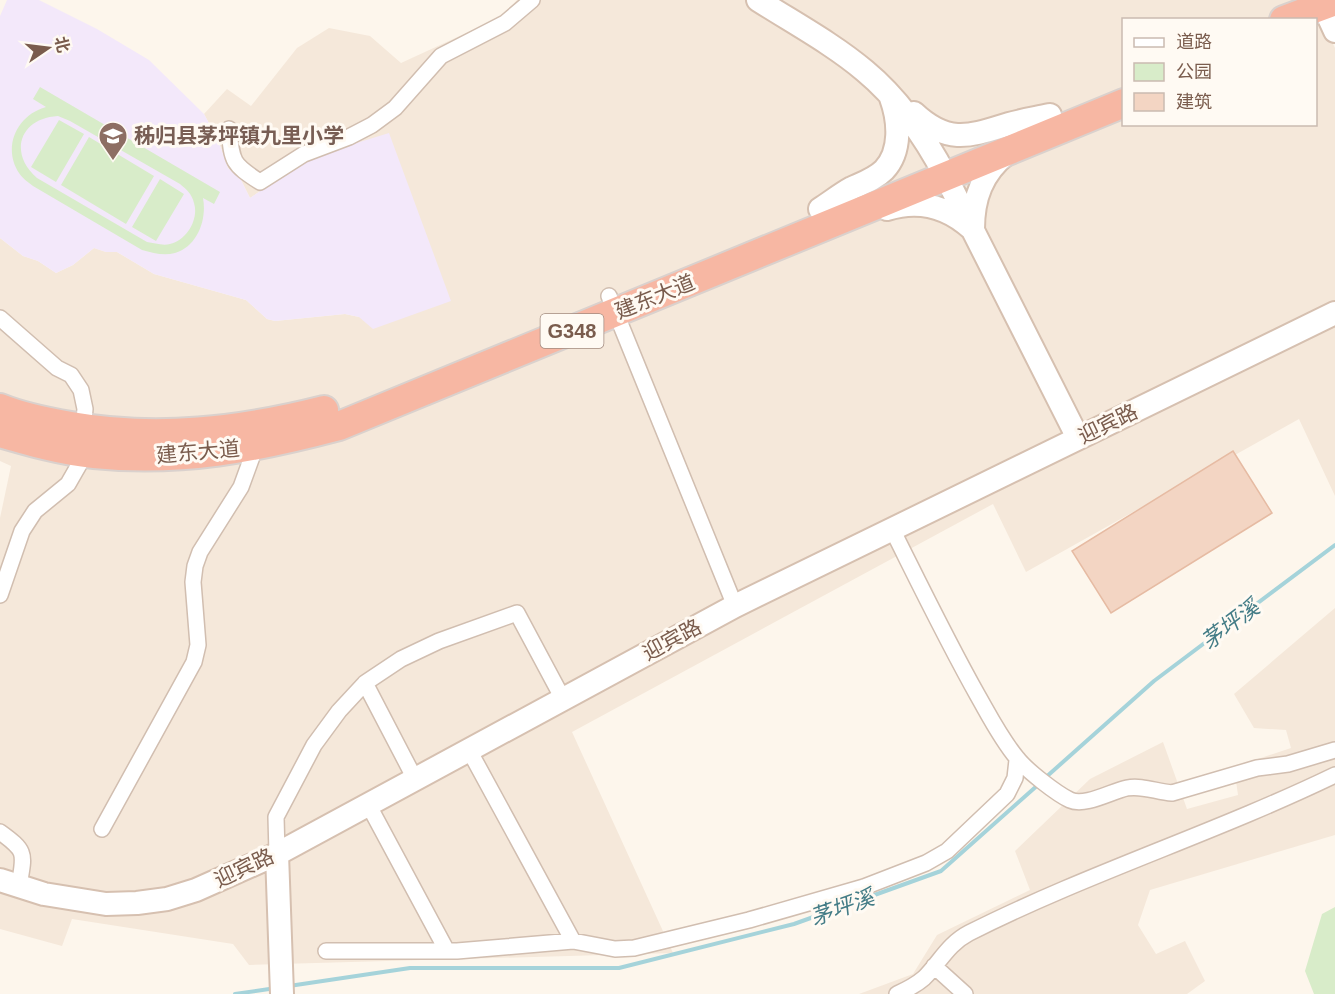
<svg xmlns="http://www.w3.org/2000/svg" width="1335" height="994" viewBox="0 0 1335 994" font-family="Arial,'Noto Sans SC',sans-serif">
<style>
.residential{fill:#f5e8da;fill-rule:evenodd}
.education{fill:#f3e8fa}
.green{fill:#d8ecc9;fill-rule:evenodd}
.lines{fill:none;stroke-linecap:round;stroke-linejoin:round}
.stream{stroke:#a5d3da;stroke-width:4}
.building{fill:#f3d5c3;stroke:#e6bba3;stroke-width:1.5}
.street-casing{stroke:#d1beb0;stroke-width:18}
.secondary-casing{stroke:#d6c0b0;stroke-width:26}
.highway-casing{stroke:#dad1cd;stroke-width:32}
.street{stroke:#fff;stroke-width:15}
.secondary{stroke:#fff;stroke-width:22}
.highway{stroke:#f7b7a3;stroke-width:28}
.labels{text-anchor:middle;stroke-width:6;stroke-linejoin:round;paint-order:stroke}
.shield{fill:#fffaf3;stroke:#a28b7f;stroke-width:1.5}
.shield-label{font-size:20px;font-weight:bold;fill:#7a5c4d}
.education-label{font-size:21px;font-weight:bold;fill:#785e54;stroke:#fffaf3;text-anchor:start}
.street-label{font-size:21px;fill:#7a5c4d;stroke:#fffaf3}
.water-label{font-size:22px;font-style:italic;fill:#437c86;stroke:#fffaf3}
</style>
<rect width="100%" height="100%" fill="#fdf6ec"/>
<!-- residential -->
<path class="residential" d="M517 0H1312L1335 48V496L1299 419 1026 572 993 504 572 732 673 953 249 965 233 944 72 919 62 946 0 929V518L11 466 0 461V238L23 256 38 261 56 273 73 265 94 248 106 252H117L154 274 246 300 267 319 275 321 345 314 359 317 311 157 250 198 241 180 228 168 218 140 204 114 227 89 251 106 297 48 329 28 370 36 401 63 501 17ZM1124 20H1316V124H1124Z
M1335 608V835L1150 890 1138 925 1156 954 1185 941 1205 981 1187 994H859L913 974 937 935 1030 890 1015 851 1090 779 1163 742 1187 809 1238 795 1234 767 1291 748 1286 730 1254 728 1234 694Z"/>
<!-- education -->
<path class="education" d="M7 0H39L97 29 149 60 204 114 218 140 228 168 241 180 250 198 311 157 389 133 451 301 373 329 359 317 345 314 275 321 267 319 246 300 154 274 117 252H106L94 248 73 265 56 273 38 261 23 256 0 238V16Z"/>
<!-- green -->
<path class="green" d="M40 87 220 192 214 204 203 198C207 219 198 246 175 253 164 256 153 253 142 250L33 186C28 182 22 178 19 173 2 147 17 115 46 107L33 99ZM58 116 70 121 180 184C186 189 192 194 194 203 199 219 187 240 170 244 163 246 154 243 147 242L37 178C8 153 20 118 58 116Z
M59 120 84 134 56 182 31 167Z
M89 137 154 176 126 224 61 185Z
M160 179 184 194 156 241 132 227Z
M1335 907V994H1314L1305 971 1322 914Z"/>
<g class="lines">
<!-- stream -->
<path class="stream" d="M1045 778 1154 681 1335 545
M289 986 410 968H619L794 924 941 871 1039 784
M235 994 276 988"/>
</g>
<!-- building -->
<path class="building" d="M1233 451 1272 513 1111 613 1072 551Z"/>
<g class="lines">
<!-- street casing -->
<g class="street-casing">
<path id="street" d="M229 129C232 162 232 164 260 182L304 154 349 137 372 125 395 108 441 56 505 23 532 0
M609 296 735 606
M0 318 57 368 71 375 81 390 85 409 80 463 68 484 35 511 22 531 0 595
M892 529C920 585 947 641 978 696 990 717 1001 739 1017 758 1026 770 1057 794 1070 800 1085 807 1112 791 1127 788 1142 785 1157 792 1172 793L1257 768 1288 764 1335 750
M365 683 415 779
M469 750 573 941
M368 804 447 951
M102 829 194 662 198 645 193 582 195 566 200 552 241 487 257 443
M0 832C28 852 24 854 19 886
M277 854 276 817 314 745 339 711 365 683 401 659 439 641 517 613 563 699
M326 951H457L573 941 615 949 634 948 749 920 864 887 926 863 947 851 1007 794 1015 778 1017 760
M934 966 965 994
M897 994C906 990 916 985 924 978 940 962 948 944 969 933 1088 873 1215 833 1335 775"/>
</g>
<!-- secondary casing -->
<g class="secondary-casing">
<path id="secondary" d="M758 0C794 23 833 44 865 71 900 100 925 137 946 177L1078 438
M1323 5 1335 31
M914 113C948 145 970 136 1009 124 1023 120 1037 118 1050 115
M820 209C831 202 841 194 852 188 863 183 875 179 884 170 902 151 899 120 891 98
M887 209C919 199 947 206 972 229
M973 229C973 198 982 173 1007 153
M277 854 282 994
M0 880 44 894 106 904 137 903 167 899 196 890 277 854 735 606 1335 313"/>
</g>
<!-- highway casing -->
<g class="highway-casing">
<path id="highway" d="M1284 20 1335 1
M0 408C22 417 47 422 71 426 157 441 241 431 324 410
M0 433C31 442 62 451 94 454 181 463 256 448 339 426L1124 103"/>
</g>
<!-- street -->
<use href="#street" class="street"/>
<!-- secondary -->
<use href="#secondary" class="secondary"/>
<!-- highway -->
<use href="#highway" class="highway"/>
</g>
<!-- icons -->
<defs>
<g id="school-pin" transform="scale(1.5)"><path d="M0 17L-7.5 6A9.5 9.5 0 1 1 7.5 6Z" fill="#8d6e63" stroke="#fffaf3"/><path d="M0-5L7-2L0 1L-7-2ZM-4 1L0 2.5L4 1V4Q0 6-4 4Z" fill="#fff"/></g>
</defs>
<g fill-rule="evenodd">
<use href="#school-pin" x="113" y="136"/>
</g>
<g class="labels">
<!-- shield labels -->
<rect class="shield" x="540.5" y="314" width="63" height="34" rx="4.5"/>
<g class="shield-label">
<text x="572" y="338">G348</text>
</g>
<!-- education labels -->
<g class="education-label">
<text x="134" y="143">秭归县茅坪镇九里小学</text>
</g>
<!-- street labels -->
<g class="street-label">
<text transform="translate(655 297) rotate(-22)" y="7">建东大道</text>
<text transform="translate(1108 424) rotate(-26)" y="7">迎宾路</text>
<text transform="translate(198 452) rotate(-5)" y="7">建东大道</text>
<text transform="translate(672 640) rotate(-28)" y="7">迎宾路</text>
<text transform="translate(244 868) rotate(-25)" y="7">迎宾路</text>
</g>
<!-- water labels -->
<g class="water-label">
<text transform="translate(1230 624) rotate(-37)" y="8">茅坪溪</text>
<text transform="translate(842 907) rotate(-20)" y="8">茅坪溪</text>
</g>
</g>
<!-- legend -->
<rect x="1122" y="18" width="195" height="108" fill="#fffaf3" stroke="#cabbb1" stroke-width="1.5"/>
<rect x="1134" y="38" width="30" height="9" fill="#ffffff" stroke="#cabbb1" stroke-width="1.5"/>
<text x="1176" y="48" font-size="18" fill="#7a5c4d">道路</text>
<rect x="1134" y="63" width="30" height="18" fill="#d8ecc9" stroke="#cabbb1" stroke-width="1.5"/>
<text x="1176" y="78" font-size="18" fill="#7a5c4d">公园</text>
<rect x="1134" y="93" width="30" height="18" fill="#f3d5c3" stroke="#cabbb1" stroke-width="1.5"/>
<text x="1176" y="108" font-size="18" fill="#7a5c4d">建筑</text>
<!-- north arrow -->
<g transform="translate(48 48) rotate(76)" stroke="#fffaf3" stroke-width="4.5" paint-order="stroke">
<path d="M0-4.5L10 22L0 15L-10 22Z" fill="#7a5c4d"/>
<text y="-9" font-size="16" font-weight="bold" text-anchor="middle" fill="#7a5c4d">北</text>
</g>
</svg>
